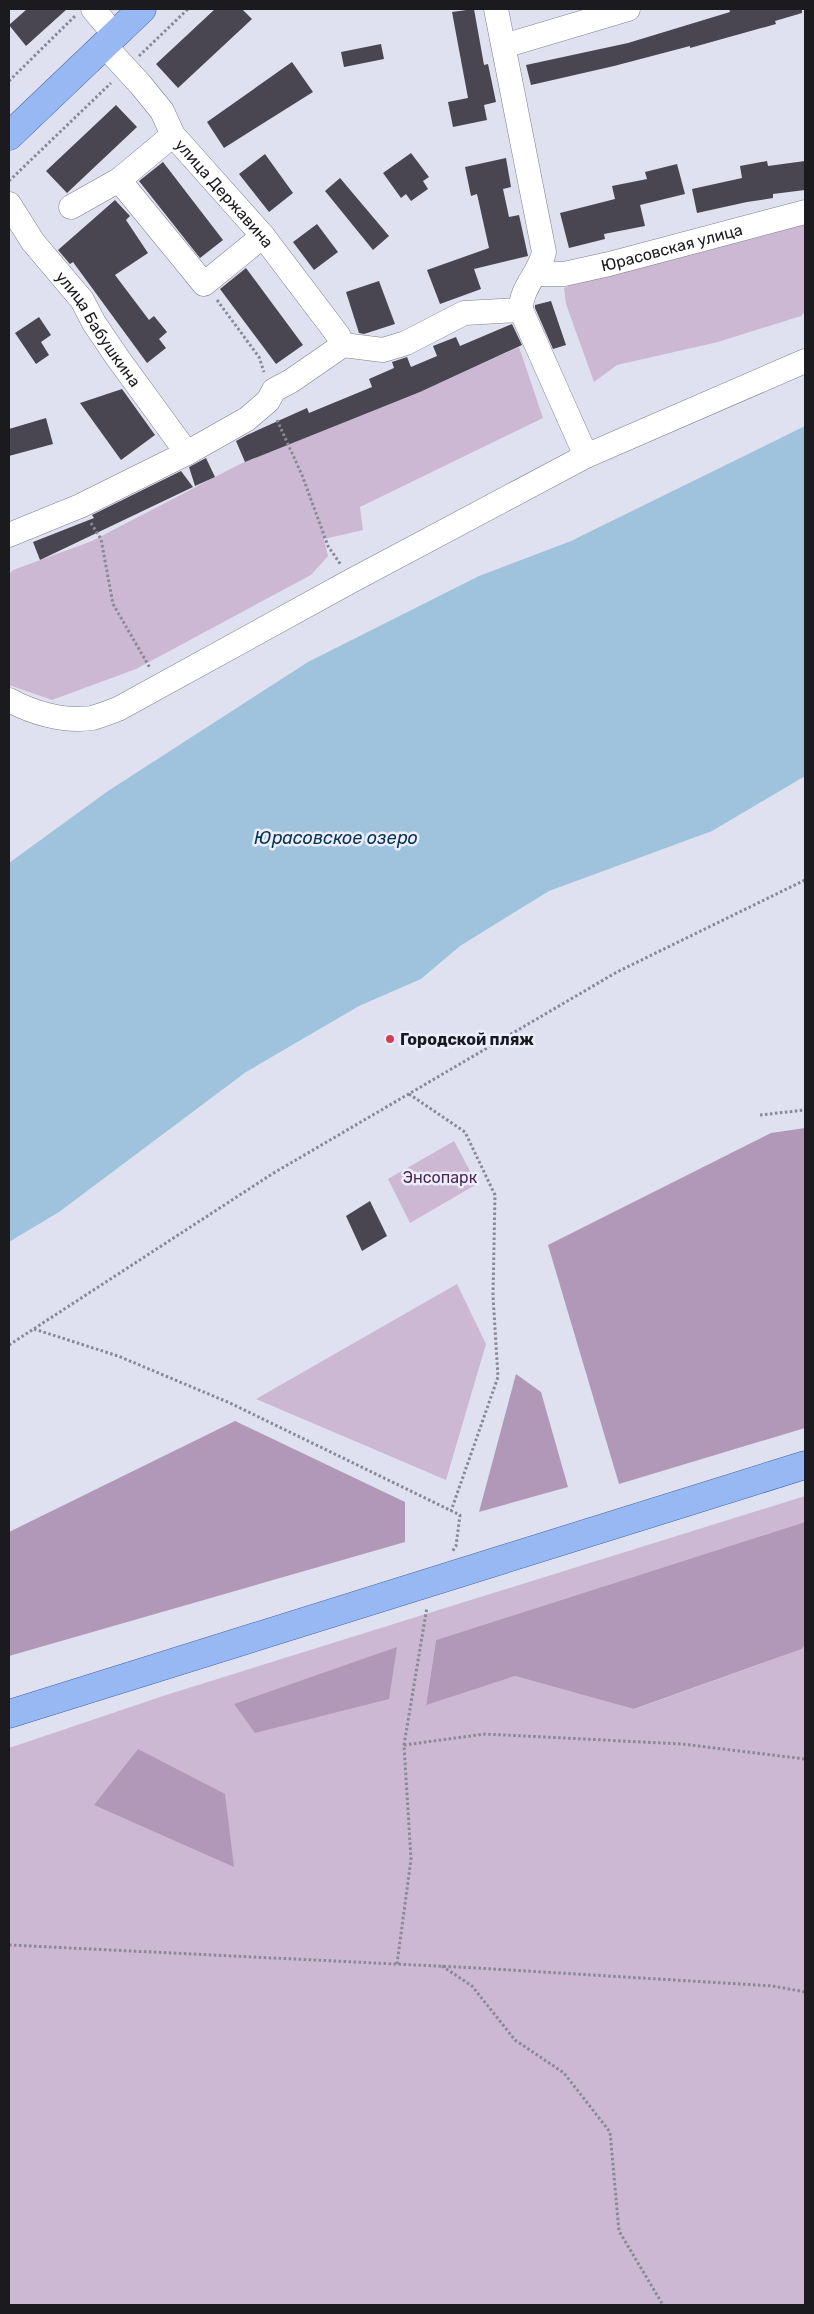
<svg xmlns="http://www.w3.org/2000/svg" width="814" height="2314" viewBox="0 0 814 2314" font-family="Rubik,sans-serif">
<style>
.green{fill:#cdb8d3}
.forest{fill:#b298b8}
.water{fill:#9fc2dd}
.building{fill:#494551}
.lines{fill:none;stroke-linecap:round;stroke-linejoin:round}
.minor-casing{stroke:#7d7f8c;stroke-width:25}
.major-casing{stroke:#4062a4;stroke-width:29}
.path{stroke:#888993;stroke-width:3;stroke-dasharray:2.5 2.5;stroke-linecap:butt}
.minor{stroke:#fff;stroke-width:24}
.major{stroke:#98b8f3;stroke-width:28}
.poi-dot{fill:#d14052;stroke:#eceefd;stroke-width:2}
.labels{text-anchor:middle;stroke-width:5;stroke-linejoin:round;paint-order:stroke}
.street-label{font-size:16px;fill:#1a1a1f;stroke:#eceefd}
.poi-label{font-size:16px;font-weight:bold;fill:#1a1a1f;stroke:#eceefd;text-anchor:start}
.park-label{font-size:16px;fill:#4b2853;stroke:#eceefd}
.water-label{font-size:18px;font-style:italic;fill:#073450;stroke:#eceefd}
</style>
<rect width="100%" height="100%" fill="#dfe1f0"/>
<!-- green -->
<path class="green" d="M805 223V312L801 316 718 342 617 365 594 382 566 304 564 288 577 282Z
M519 347 543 418 360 507 363 530 324 539 328 556 311 575 136 669 52 700 9 685V574L13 570 92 541 240 464 420 392Z
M454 1141 477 1184 410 1223 388 1179Z
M457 1284 486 1344 446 1480 256 1399Z
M805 1496V1522L436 1640 426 1704 515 1676 635 1709 802 1649 805 1644V2305H9V1748L166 1695Z"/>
<!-- forest -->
<path class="forest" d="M805 1128V1428L619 1484 548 1245 771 1133Z
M516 1374 541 1392 568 1487 479 1512Z
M235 1421 405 1502V1542L9 1656V1532Z
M805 1522V1644L802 1649 634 1709 515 1676 426 1705 436 1640Z
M397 1647 389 1699 255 1733 234 1704Z
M138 1749 225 1794 234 1867 94 1805Z"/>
<!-- water -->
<path class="water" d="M805 426V776L712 831 549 891 460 946 421 979 359 1006 246 1072 59 1212 9 1242V863L108 791 308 662 479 576 571 541Z"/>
<!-- building -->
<path class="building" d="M27 9H67L26 46 9 25Z
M215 9H242L252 19 178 88 156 64Z
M474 9 484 65 488 64 496 102 484 105 487 120 453 127 448 102 468 98 452 12Z
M729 9H802V13L775 21 776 24 690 48V46L614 66 531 85 526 65 628 43 730 12Z
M381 44 384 59 344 67 341 52Z
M292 62 313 92 224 148 207 122Z
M116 105 137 127 67 193 46 171Z
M411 153 429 177 423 181 428 189 411 201 406 194 401 198 383 173Z
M265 154 293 193 269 212 239 174Z
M506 158 511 187 503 189 509 217 519 215 528 256 474 269 481 289 440 304 427 270 489 248 477 194 471 196 465 167Z
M767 161 768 166 805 161V190L773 194V198L747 202 697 213 692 189 742 178 740 166Z
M163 162 223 240 200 258 139 181Z
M677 164 685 194 640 205 645 226 604 234 605 239 569 248 560 213 615 199 612 186 647 179 645 172Z
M340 178 389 236 373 250 325 191Z
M115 200 130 216 126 220 148 253 115 275 149 320 154 316 167 332 159 339 166 348 147 363 73 262 70 264 58 250Z
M317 224 338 252 314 270 293 242Z
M246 268 303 345 276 364 220 289Z
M379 281 395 324 364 334 359 333 346 292Z
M551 301 566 345 553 349 535 308V305Z
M39 317 51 335 41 342 49 355 36 364 15 333Z
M512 324 522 345 420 392 245 462 236 441 247 435 307 408 309 413 372 387 369 379 394 368 392 362 407 357 411 367 437 356 433 346 456 337 460 346Z
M122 389 155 435 121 460 80 403Z
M46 418 53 444 9 456V429Z
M206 458 215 477 195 486 189 467Z
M181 471 193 487 40 560 33 542 94 518 92 515Z
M370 1201 387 1236 362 1251 346 1216Z"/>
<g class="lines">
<!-- minor casing -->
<g class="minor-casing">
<g id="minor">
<path d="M93 9 115 35"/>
<path d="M496 9 544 252C540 273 520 288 521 310L586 456"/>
<path id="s1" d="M104 45 140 84 162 111 173 135 263 236 338 335 343 345"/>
<path d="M504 46 628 9"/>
<path d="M173 135 119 180 204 284 263 236"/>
<path id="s2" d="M9 204 33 242 82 300 94 323 117 357 187 453"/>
<path d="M71 207 119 180"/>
<path id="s3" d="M536 274H564L609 264 805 212"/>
<path d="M9 535 80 506 187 453 247 419 268 401 274 390 291 381 343 345 383 350 406 343 464 313 521 310"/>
<path d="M9 700C33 713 64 722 92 718 100 716 110 712 118 709L351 581 586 456 805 361"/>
</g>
</g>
<!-- major casing -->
<g class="major-casing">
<path id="major" d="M9 136 142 9
M9 1714 805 1465"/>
</g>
<!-- path -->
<path class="path" d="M139 56 188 9
M9 81 75 16
M9 181 111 83
M217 300 259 357 264 372
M277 420 302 475 328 546 341 565
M91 523 101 539 113 604 150 668
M409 1094 465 1132 495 1195 493 1296 498 1377 451 1511
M760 1115 805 1110
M34 1329 118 1356 230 1403 460 1515 456 1546 452 1552
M9 1345 272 1174 617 972 805 880
M404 1745 485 1734 682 1744 805 1759
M9 1945 477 1968 773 1986 805 1992
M397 1964 411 1859 404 1745 427 1607
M442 1966 472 1986 515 2040 564 2073 610 2132 619 2231 663 2305"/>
<!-- minor -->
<use href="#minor" class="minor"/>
<!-- major -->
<use href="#major" class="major"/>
</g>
<!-- markers -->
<circle class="poi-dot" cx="390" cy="1039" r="5"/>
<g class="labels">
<!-- street labels -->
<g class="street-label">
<text dy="6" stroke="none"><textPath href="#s1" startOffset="192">улица Державина</textPath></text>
<text dy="6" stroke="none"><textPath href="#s3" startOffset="139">Юрасовская улица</textPath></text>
<text dy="6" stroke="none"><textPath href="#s2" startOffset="154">улица Бабушкина</textPath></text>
</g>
<!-- poi labels -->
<g class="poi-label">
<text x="400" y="1045">Городской пляж</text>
</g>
<!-- park labels -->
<g class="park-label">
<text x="440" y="1183">Энсопарк</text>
</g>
<!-- water labels -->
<g class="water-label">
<text x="336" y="844">Юрасовское озеро</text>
</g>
</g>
<!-- border -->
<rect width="814" height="2314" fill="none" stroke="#1a1a1f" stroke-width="20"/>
</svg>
